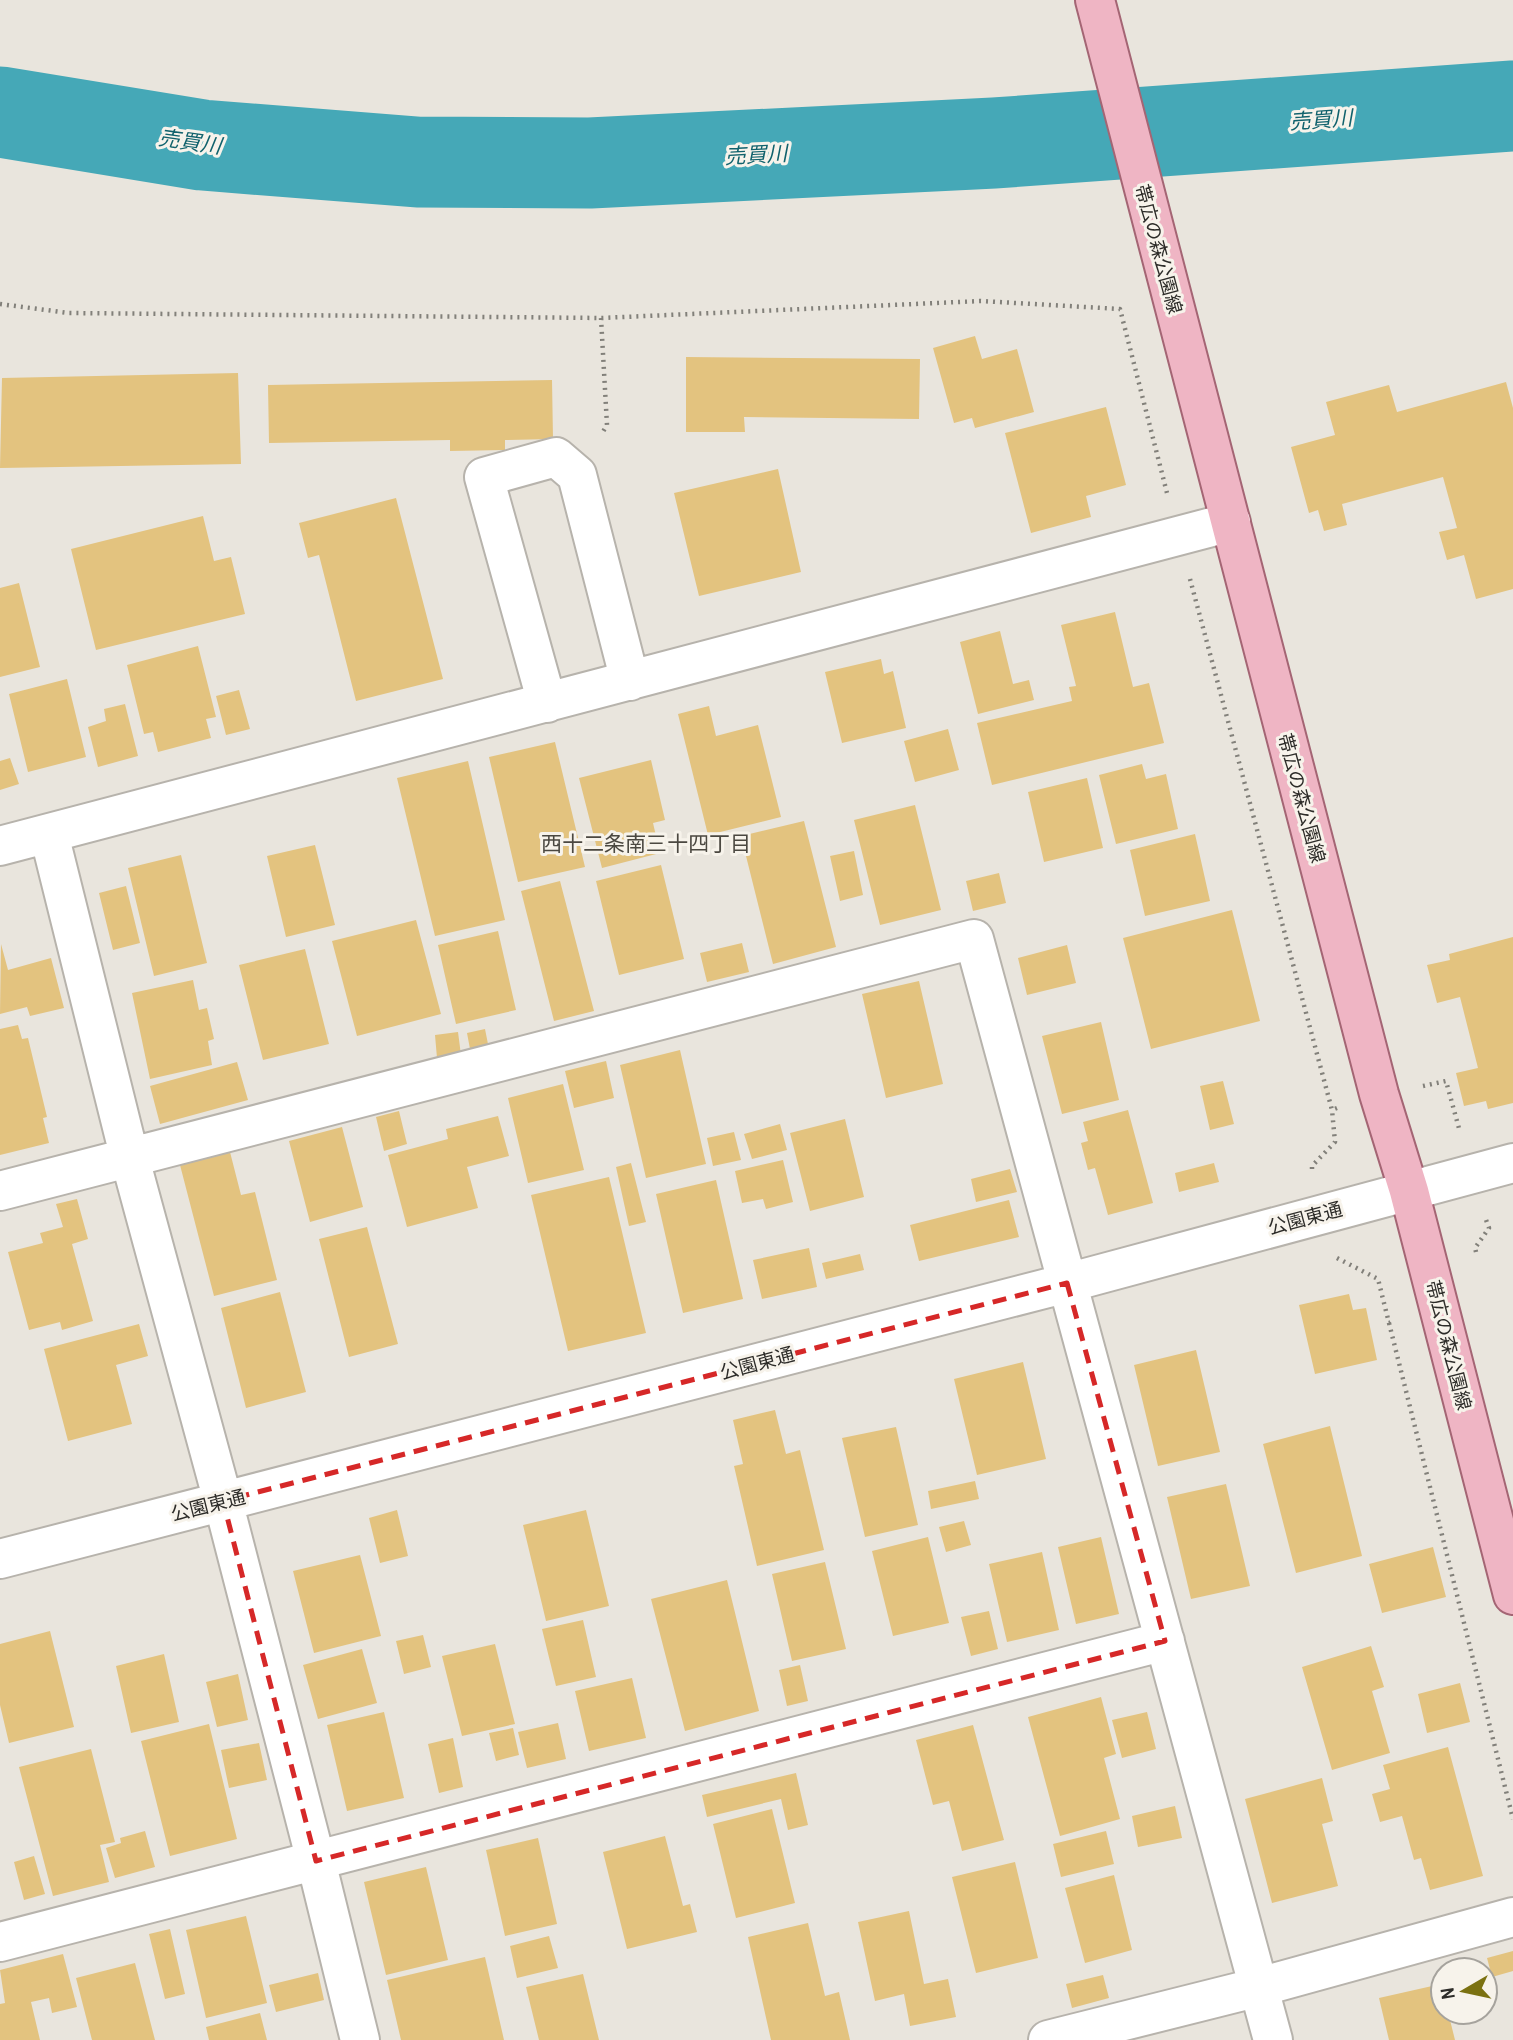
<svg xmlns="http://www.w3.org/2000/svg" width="1513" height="2040" viewBox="0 0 1513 2040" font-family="'Archivo Narrow','Noto Sans JP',sans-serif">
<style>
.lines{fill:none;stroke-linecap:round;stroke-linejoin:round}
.river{stroke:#45a8b7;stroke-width:91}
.building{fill:#e3c37f}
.minor-casing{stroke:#b7b3ac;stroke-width:42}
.major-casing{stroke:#a46574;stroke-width:42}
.path{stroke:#82807a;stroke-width:4.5;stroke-dasharray:2 5;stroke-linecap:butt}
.minor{stroke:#fff;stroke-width:38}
.major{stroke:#efb5c4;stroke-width:38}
.marked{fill:none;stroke:#d62828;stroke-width:5;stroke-dasharray:14 9;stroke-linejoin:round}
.labels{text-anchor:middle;stroke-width:6;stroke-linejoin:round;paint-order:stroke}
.street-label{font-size:19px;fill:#2d2c29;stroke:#f7f3eb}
.water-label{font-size:21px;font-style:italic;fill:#11626d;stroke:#f7f3eb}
.neighbourhood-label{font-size:21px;fill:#4b4841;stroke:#f7f3eb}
</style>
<rect width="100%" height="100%" fill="#e9e5dd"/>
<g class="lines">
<!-- river -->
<path class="river" d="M0 112 202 145 417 162 590 163 994 143 1513 106"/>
</g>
<!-- building -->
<path class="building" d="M975 336 982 359 1017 349 1034 412 975 428 972 418 954 423 933 348Z
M686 357 920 359 919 419 744 417 745 432H686Z
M238 373 241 464 0 468 2 378Z
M552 380 553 439 505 440V450L450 451V440L269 443 268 385Z
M1506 382 1513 408V589L1476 599 1464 555 1447 560 1439 532 1457 528 1443 477 1342 504 1347 525 1324 531 1318 510 1309 513 1291 447 1335 435 1326 402 1389 385 1397 412Z
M1106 407 1126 485 1086 496 1091 517 1031 533 1005 433Z
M778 469 801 572 699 596 674 493Z
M396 498 443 679 356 701 319 555 308 558 299 523Z
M203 516 214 561 231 557 245 614 96 650 71 549Z
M19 583 40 667 0 677V588Z
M1115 612 1133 687 1149 683 1164 743 992 785 977 723 1072 701 1069 687 1076 686 1061 625Z
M1000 631 1013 684 1029 680 1034 700 978 714 960 642Z
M198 646 216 717 206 719 211 738 158 752 153 732 144 734 127 665Z
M881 659 884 674 893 671 906 728 842 743 825 672Z
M67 679 86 757 28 772 9 694Z
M239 690 250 729 226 735 216 696Z
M125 704 138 756 98 767 88 727 106 721 104 709Z
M709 706 716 736 758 725 781 817 708 835 678 714Z
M948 729 959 770 915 782 904 741Z
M555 742 585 867 518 882 489 757Z
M10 758 19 784 0 790V761Z
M651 760 665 820 653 823 660 853 602 868 579 778Z
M468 761 505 920 435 936 397 778Z
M1142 764 1146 779 1166 774 1178 829 1116 844 1099 775Z
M1087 778 1103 848 1044 862 1028 792Z
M915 805 941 910 880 925 854 820Z
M804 821 836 947 773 964 741 836Z
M1195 834 1210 901 1145 916 1130 850Z
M315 845 335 925 286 937 267 856Z
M854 851 863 895 840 901 830 856Z
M181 855 207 963 154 976 128 868Z
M661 865 684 959 619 975 596 881Z
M999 873 1006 903 973 911 966 881Z
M560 881 594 1011 554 1021 521 891Z
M126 886 140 943 113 950 99 893Z
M1232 910 1260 1021 1151 1049 1123 938Z
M416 920 441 1014 357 1036 332 941Z
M498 931 516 1010 456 1024 438 945Z
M1513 937V1103L1488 1109 1486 1101 1464 1106 1456 1073 1478 1068 1460 997 1437 1003 1427 965 1450 960 1449 954Z
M742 943 749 972 707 982 700 953Z
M1 944 8 970 51 958 64 1008 30 1016 27 1007 0 1014Z
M1067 945 1076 983 1027 995 1018 958Z
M305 949 329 1044 263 1060 239 965Z
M193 980 199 1010 207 1008 214 1039 208 1041 212 1065 150 1079 132 993Z
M919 981 943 1084 886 1098 862 994Z
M1101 1022 1119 1100 1062 1114 1042 1036Z
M18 1025 22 1039 28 1038 47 1117 43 1118 49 1143 0 1155V1029Z
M485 1029 488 1044 470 1049 467 1033Z
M458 1032 461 1055 437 1058 435 1035Z
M680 1050 706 1164 646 1178 620 1065Z
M606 1061 614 1098 574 1108 565 1071Z
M237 1062 248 1100 160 1124 150 1086Z
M1223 1081 1234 1124 1210 1130 1200 1086Z
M563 1084 584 1170 528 1183 508 1098Z
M1128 1110 1153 1203 1108 1215 1095 1168 1088 1170 1081 1143 1088 1141 1083 1122Z
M399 1111 407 1144 384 1151 376 1117Z
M498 1116 509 1156 467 1167 478 1208 407 1227 388 1155 448 1139 446 1129Z
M845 1119 864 1197 810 1211 790 1133Z
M780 1124 787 1150 752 1159 744 1134Z
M342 1127 363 1207 310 1222 289 1141Z
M734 1132 741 1160 713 1166 707 1138Z
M230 1152 241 1195 255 1192 277 1280 214 1296 180 1165Z
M783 1160 793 1202 766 1209 763 1199 742 1203 735 1171Z
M631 1163 646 1222 629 1226 616 1167Z
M1214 1163 1219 1182 1179 1192 1175 1173Z
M1010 1169 1017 1192 976 1202 971 1179Z
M609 1177 646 1333 568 1351 531 1195Z
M716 1180 743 1299 683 1313 656 1194Z
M77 1199 88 1239 72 1244 93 1321 62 1330 60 1322 29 1330 8 1252 43 1243 40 1233 63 1227 56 1204Z
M1009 1200 1019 1237 919 1261 910 1225Z
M367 1227 398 1344 349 1357 319 1239Z
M809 1248 817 1287 762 1299 753 1260Z
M860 1254 864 1270 826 1279 822 1263Z
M280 1292 306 1392 246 1408 221 1308Z
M1349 1294 1353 1310 1366 1308 1377 1360 1315 1374 1299 1305Z
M139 1324 148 1356 116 1365 132 1424 68 1441 44 1349Z
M1196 1350 1220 1452 1158 1466 1134 1365Z
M1023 1362 1046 1459 977 1475 954 1379Z
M775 1410 786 1454 800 1450 824 1550 757 1566 734 1466 743 1464 733 1420Z
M1330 1426 1362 1556 1296 1573 1263 1444Z
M896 1427 918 1525 865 1537 842 1438Z
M975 1481 979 1499 931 1509 928 1491Z
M1226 1484 1250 1586 1191 1599 1167 1497Z
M397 1510 408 1556 380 1563 369 1518Z
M586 1510 609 1606 546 1621 523 1525Z
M964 1521 971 1545 946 1552 939 1527Z
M928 1537 949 1623 893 1636 872 1551Z
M1101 1537 1119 1614 1076 1624 1058 1547Z
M1433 1547 1446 1597 1382 1613 1369 1564Z
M1042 1552 1059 1630 1007 1642 989 1564Z
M360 1555 381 1636 314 1653 293 1571Z
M825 1562 846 1649 792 1661 772 1574Z
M727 1580 759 1711 685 1731 651 1599Z
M989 1611 998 1649 971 1656 961 1617Z
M583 1620 596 1677 556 1686 542 1629Z
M50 1631 74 1727 9 1743 0 1705V1644Z
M423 1635 431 1667 404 1674 396 1641Z
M495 1644 515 1724 462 1736 442 1656Z
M1371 1646 1384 1687 1372 1691 1390 1753 1332 1770 1302 1667Z
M362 1649 377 1703 318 1719 303 1665Z
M164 1654 179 1722 131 1733 116 1666Z
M800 1665 808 1701 787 1706 779 1670Z
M238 1674 248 1720 217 1727 206 1682Z
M632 1678 646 1738 589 1751 575 1691Z
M1460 1683 1470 1722 1427 1733 1418 1694Z
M1101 1697 1116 1754 1104 1758 1120 1819 1060 1836 1028 1717Z
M384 1712 404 1798 347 1811 327 1725Z
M1147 1712 1156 1749 1122 1758 1112 1720Z
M558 1723 566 1759 527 1768 518 1732Z
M209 1724 237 1839 170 1856 141 1741Z
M973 1725 1004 1840 962 1851 949 1801 933 1805 916 1740Z
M513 1728 519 1755 496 1761 489 1733Z
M453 1738 463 1787 439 1793 428 1744Z
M259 1743 267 1780 229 1788 221 1750Z
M1448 1747 1483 1876 1430 1890 1421 1858 1414 1860 1402 1816 1380 1822 1372 1794 1390 1789 1383 1765Z
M91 1749 115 1842 100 1845 109 1882 53 1896 19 1767Z
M796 1773 808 1825 788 1830 781 1799 707 1817 702 1795Z
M1322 1778 1333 1821 1322 1824 1338 1886 1272 1903 1245 1799Z
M1175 1806 1182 1838 1138 1847 1132 1816Z
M772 1809 795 1903 736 1918 713 1824Z
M145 1831 155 1867 115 1878 106 1848 121 1843 120 1838Z
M1106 1831 1114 1864 1061 1877 1053 1844Z
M665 1836 683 1906 690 1904 697 1932 627 1949 603 1852Z
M538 1838 557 1924 505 1936 486 1850Z
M34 1856 45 1894 24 1900 14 1862Z
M1015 1862 1038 1958 976 1973 952 1877Z
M426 1867 448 1960 386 1975 364 1882Z
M1114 1875 1132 1950 1085 1963 1065 1888Z
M909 1911 924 1984 948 1979 956 2017 910 2026 904 1994 875 2001 858 1922Z
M246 1916 267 2003 206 2018 186 1930Z
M808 1923 825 1996 839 1992 850 2040H771L748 1937Z
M170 1929 185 1994 165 1999 149 1934Z
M549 1936 558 1968 517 1978 510 1946Z
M1513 1951V1971L1492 1977 1487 1958Z
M63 1954 77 2007 52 2013 49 1998 31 2002 40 2040H0V2004L5 2003 0 1970Z
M485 1957 504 2040H401L387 1980Z
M135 1963 155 2040H92L76 1978Z
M318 1973 324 2000 276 2012 269 1985Z
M583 1974 599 2040H539L526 1987Z
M1103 1975 1109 1998 1072 2008 1066 1984Z
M1441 1984 1443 2012H1448L1455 2040H1389L1379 1998Z
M260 2013 267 2040H209L206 2027Z"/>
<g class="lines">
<!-- minor casing -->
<g class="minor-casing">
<path id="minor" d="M547 703 484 477 556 457 577 475 630 681
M49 834 130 1159 223 1501 316 1861 360 2040
M0 846 1231 522
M0 1191 974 939 1273 2040
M0 1559 1067 1283 1513 1163
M0 1942 1165 1641
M1048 2040 1259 1987 1513 1917"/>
</g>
<!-- major casing -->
<g class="major-casing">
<path id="major" d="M1095 0 1379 1094 1409 1191 1513 1595"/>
</g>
<!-- path -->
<path class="path" d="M0 304 69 313 601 318 981 301 1120 309 1167 493
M601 318 607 425 601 435
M1190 579 1332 1110 1337 1108
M1423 1086 1446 1081 1460 1132
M1312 1169V1166L1335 1142 1332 1110
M1476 1252 1475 1248 1489 1228 1485 1217
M1337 1258 1378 1279 1389 1323 1394 1321
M1389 1323 1513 1819"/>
<!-- minor -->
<use href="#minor" class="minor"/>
<!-- major -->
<use href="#major" class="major"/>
</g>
<!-- marked area -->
<path class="marked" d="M1067 1283 1165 1641 316 1861 223 1501Z"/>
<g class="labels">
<!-- street labels -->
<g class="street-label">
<text transform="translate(1159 249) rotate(75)" y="7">帯広の森公園線</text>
<text transform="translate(1302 798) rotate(75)" y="7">帯広の森公園線</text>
<text transform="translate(1305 1218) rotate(-15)" y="7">公園東通</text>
<text transform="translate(1449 1345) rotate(76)" y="7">帯広の森公園線</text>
<text transform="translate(757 1363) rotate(-15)" y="7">公園東通</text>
<text transform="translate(208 1505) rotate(-14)" y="7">公園東通</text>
</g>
<!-- water labels -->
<g class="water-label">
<text transform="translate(1321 120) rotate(-4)" y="7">売買川</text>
<text transform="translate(190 142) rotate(8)" y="7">売買川</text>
<text transform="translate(756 155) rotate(-3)" y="7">売買川</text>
</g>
<!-- neighbourhood labels -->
<g class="neighbourhood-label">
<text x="646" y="851">西十二条南三十四丁目</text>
</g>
</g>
<!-- north arrow -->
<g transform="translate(1464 1991) rotate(261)"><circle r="33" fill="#f7f3eb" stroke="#a6a39d" stroke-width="2"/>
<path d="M0-5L12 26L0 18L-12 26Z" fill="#7b7111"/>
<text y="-10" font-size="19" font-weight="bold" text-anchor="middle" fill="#2d2c29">N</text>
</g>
</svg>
